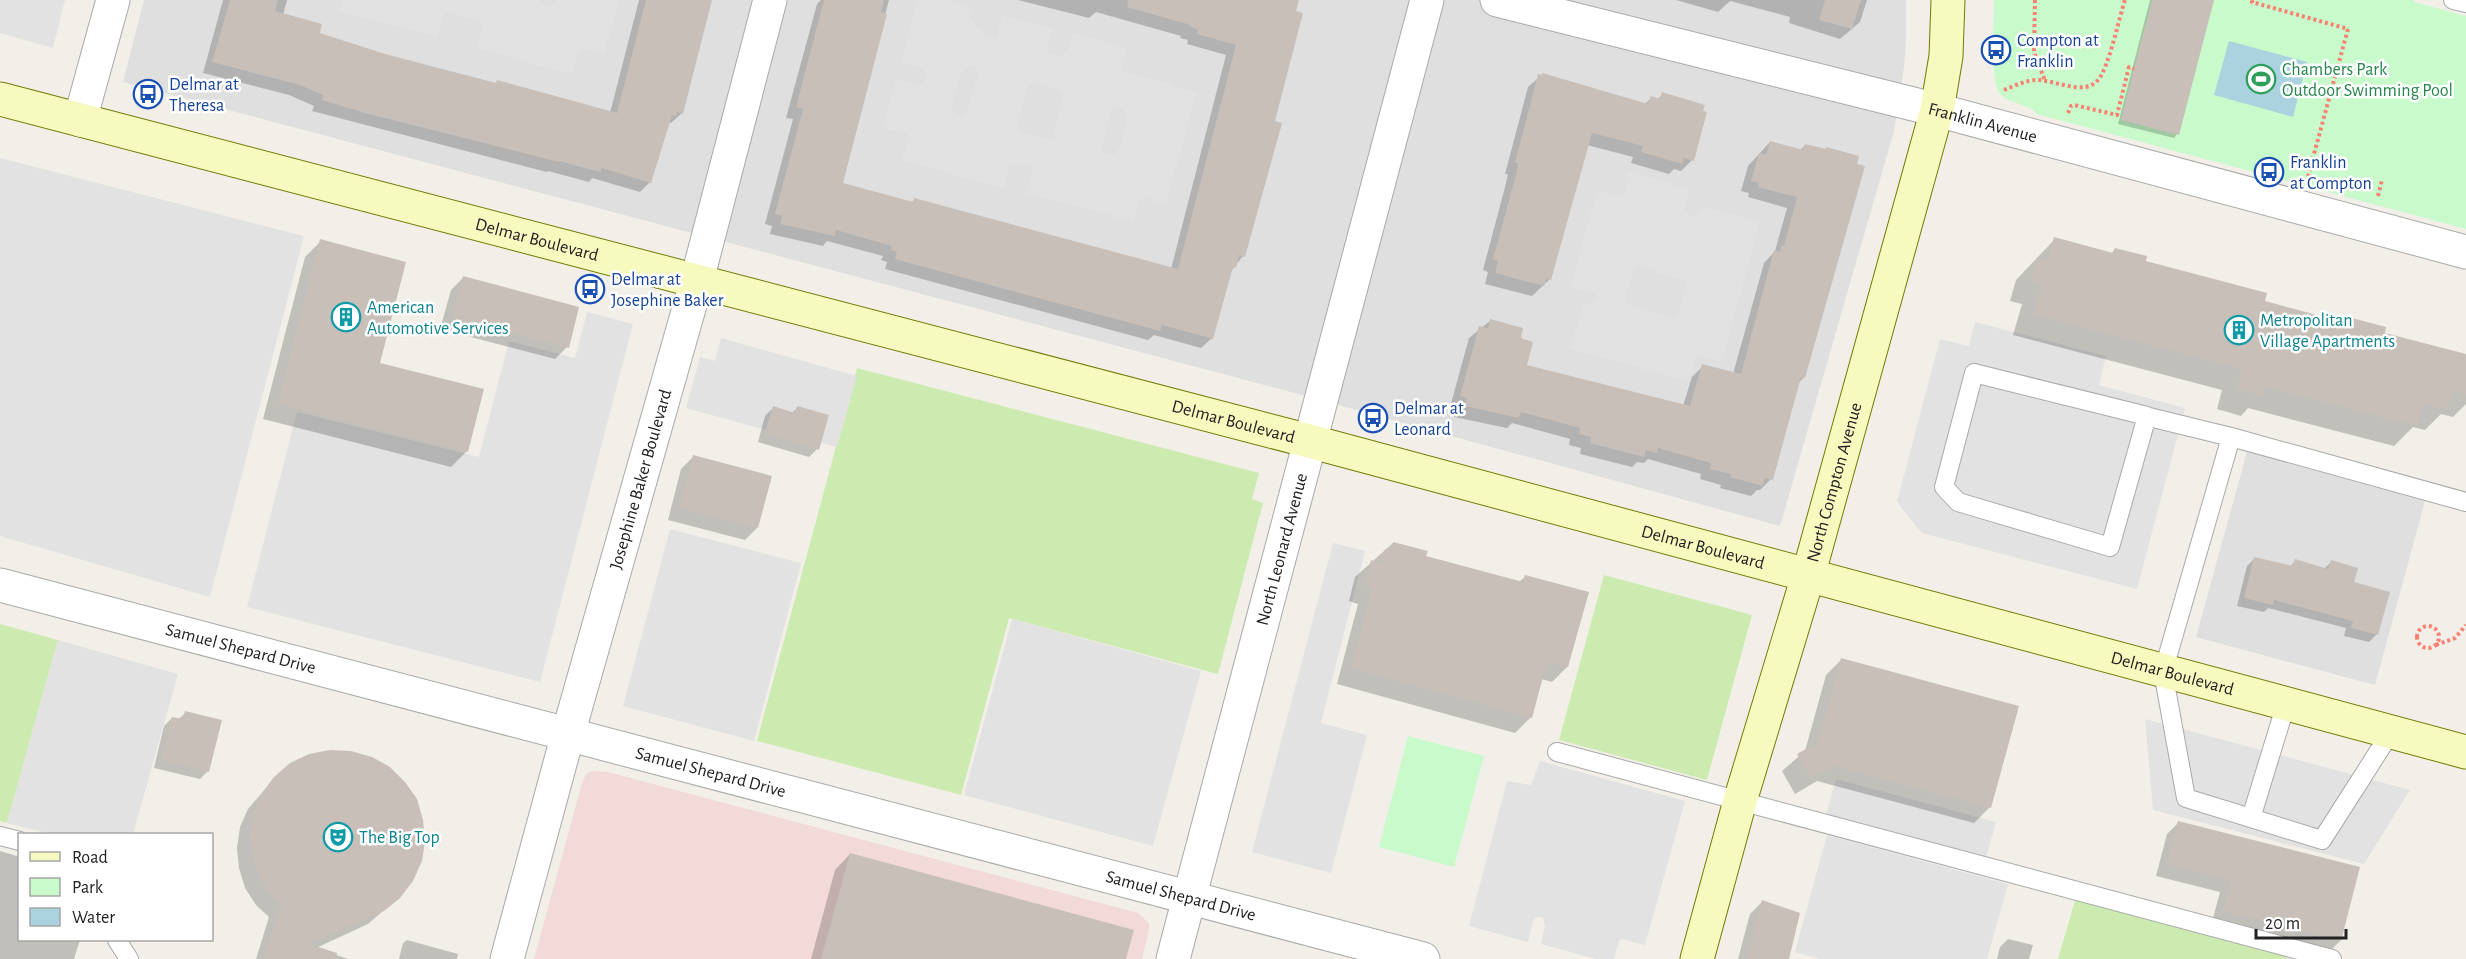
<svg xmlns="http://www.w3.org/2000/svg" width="2466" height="959" viewBox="0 0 2466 959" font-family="'Alegreya Sans',sans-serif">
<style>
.residential{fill:#e0dfdf}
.commercial{fill:#f2dad9}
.grass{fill:#cdebb0}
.park{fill:#c8facc}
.parking{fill:#e2e2e2;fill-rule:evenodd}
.water{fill:#aad3df}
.shadow{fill:#0003}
.building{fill:#c7bfb8}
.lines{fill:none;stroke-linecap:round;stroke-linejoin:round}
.lane-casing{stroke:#a9a9a9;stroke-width:20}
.street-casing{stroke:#a9a9a9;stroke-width:35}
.secondary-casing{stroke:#707d05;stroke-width:35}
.path{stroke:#fa8072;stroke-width:4;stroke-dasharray:3 3;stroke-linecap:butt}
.lane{stroke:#fff;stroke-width:18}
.street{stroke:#fff;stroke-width:33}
.secondary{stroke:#f7fabf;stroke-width:33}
.labels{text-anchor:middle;stroke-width:5;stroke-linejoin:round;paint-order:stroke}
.transit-label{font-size:18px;fill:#164399;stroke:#fff;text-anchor:start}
.leisure-label{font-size:18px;fill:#27864d;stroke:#fff;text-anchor:start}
.street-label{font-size:18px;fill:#222;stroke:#fff}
.culture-label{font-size:18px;fill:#0d838f;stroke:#fff;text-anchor:start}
</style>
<rect width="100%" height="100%" fill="#f2efe9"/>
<!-- residential -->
<path class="residential" d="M144 0H1906V41L1904 67 1894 131 1780 526 1280 389 123 82Z
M2247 452 2425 501 2375 685 2196 637Z"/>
<!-- commercial -->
<path class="commercial" d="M592 771 608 772 1138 913 1149 923V930L1142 959H534L582 783 586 774Z"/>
<!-- grass -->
<path class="grass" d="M857 368 1259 473 1252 499 1263 503 1218 674 1009 618 961 795 757 741Z
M1604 575 1752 615 1707 780 1559 740Z
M0 624 58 640 7 823 0 821Z
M2076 897 2288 955 2286 959H2058Z"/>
<!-- park -->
<path class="park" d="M1994 0H2414V2L2466 16V229L2037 114C2026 102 2010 105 2000 94 1990 83 1994 18 1994 0Z
M1408 736 1484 756 1454 867 1379 847Z"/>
<!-- parking -->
<path class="parking" d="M0 0H65L53 48 0 33Z
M343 0H540L543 6H551L557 0H619L604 55 583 49 578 51 572 74 476 48 482 25 480 21 447 12 444 14 437 37 340 12Z
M917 0H945L967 6 971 19 978 29 988 37 996 39 1002 15 1052 28 1047 49 1049 53 1061 56 1067 53 1072 33 1127 48 1122 67 1125 73 1172 83 1176 87 1197 93 1166 204 1145 198 1140 200 1134 222 1026 193 1032 172 1029 167 1016 164 1010 166 1004 189 902 160 908 139 906 133 883 127 896 79 918 85 923 83 926 73 922 67 901 62ZM969 66 976 67 978 73 967 113 962 116 954 113 952 104 961 72ZM1034 82 1060 90 1063 94 1052 137 1046 139 1020 132 1017 128 1028 86ZM1117 105 1123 108 1127 116 1119 149 1113 155 1105 154 1102 150 1112 109Z
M0 158 304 236 210 597 0 536Z
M1630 171 1690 189 1684 209 1686 213 1695 217 1699 213 1701 206 1760 222 1722 362 1697 355 1689 381 1570 349 1583 303 1590 305 1596 300V294L1570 287 1597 191 1617 196 1624 194ZM1639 267 1684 281 1686 286 1678 315 1674 318 1627 304 1625 299 1633 270Z
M587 312 633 324 540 682 247 607 297 412 479 457 509 341 575 358Z
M1975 322 2106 356 2099 385 2185 408 2137 589 1922 533 1897 502 1940 339 1969 346Z
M721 338 857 376 837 447 821 443 797 406 795 413 773 406 766 430 686 408 700 357 715 361Z
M670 529 801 563 754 741 623 706Z
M1333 543 1365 551 1321 723 1367 735 1331 873 1252 852Z
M1012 619 1201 671 1153 846 964 795Z
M58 640 178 674 133 834H50L7 823Z
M2145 719 2410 790 2364 864 2153 810Z
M1540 761 1685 801 1645 945 1622 939 1619 941 1614 959H1596L1541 944 1545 925 1542 917H1537L1533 921 1528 942 1469 926 1507 781 1531 785Z
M1836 779 1996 822 1986 858 1826 815Z
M1827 835 2008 884 1987 959H1820L1795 952Z"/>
<!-- water -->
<path class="water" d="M2229 41 2307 62 2293 117 2214 95Z"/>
<!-- shadow -->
<path class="shadow" d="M223 0H287L283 15 318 34 385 55 495 84 497 82 610 113 639 0H711L682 113 671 123 668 122 650 182 640 192 592 178 589 182 548 171 547 172 312 111 314 106 289 95 203 73Z
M821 0H889L841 184 911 203 914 200 1171 269 1226 55 1187 44 1188 40 1180 38 1181 36 1096 12 1089 18 1018 0H1276L1273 122 1243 256 1231 271 1212 338 1201 348 1154 335 1148 340 885 269 887 262 881 260 883 256 827 241 823 246 770 234 772 226 765 224 793 119 786 118 817 4Z
M1676 0H1867L1860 22 1840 39 1789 23 1790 17 1730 1 1718 12Z
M2150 0H2213L2177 134 2174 138 2118 124Z
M1543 74 1644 105 1651 98 1657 100 1663 94 1692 160 1681 171 1674 169 1669 174 1631 163 1633 157 1587 145 1550 279 1532 296 1485 284 1488 272 1483 270 1505 187 1508 174H1505L1528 87Z
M1770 142 1800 151 1805 145 1804 377 1798 384 1771 479 1760 490H1757L1751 496 1720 488 1721 485 1700 479 1701 474 1648 459 1644 463 1637 462 1632 467 1580 454 1581 448 1569 445 1570 439 1512 423 1507 428 1454 417 1457 408 1450 407 1469 338 1490 321 1519 339 1525 366 1683 406 1692 377 1703 366 1733 374 1764 263 1775 251 1787 208 1748 197 1749 193 1741 191 1748 166Z
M2055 239 2111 254 2115 249 2144 262 2263 302 2344 324 2349 319 2383 334 2466 355V404L2453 417 2441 414 2425 430 2413 427 2394 446 2248 408 2241 416 2217 409 2222 390 2013 335 2022 304 2010 301 2016 280Z
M321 241 378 364 467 451 451 467 263 419 305 257Z
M463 278 567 347 555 359 440 329 451 290Z
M773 408 792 413 797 408 817 449 809 457 758 442 765 416Z
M693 457 770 477 757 528 745 540 668 520 681 469Z
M1393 543 1424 557 1519 582 1525 577 1567 667 1552 682 1541 679 1531 717 1515 733 1337 684 1358 604 1349 601 1355 577Z
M2255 558 2290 567 2295 561 2324 569 2331 562 2352 583 2377 634 2369 642 2344 636 2346 628 2268 608 2264 612 2237 606 2247 566Z
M1841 660 2017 707 1989 808 1974 823 1817 781 1795 794 1782 771 1805 751 1826 675Z
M186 712 208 771 200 779 154 768 164 726 172 718 178 720Z
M275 778 399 897 368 924 316 948 348 959H256L269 917 256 905 245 888 239 868 237 848 240 827 248 809Z
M2179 822 2358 868 2340 941 2328 953 2212 922 2220 892 2156 876 2167 834Z
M0 851 20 857V940H80L74 959H0Z
M850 854 1124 959H811L835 870Z
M1762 902 1787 959H1738L1750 914Z
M2008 939 2033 945 2029 959H1997L2000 947Z
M407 940 458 954 457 959H399L403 943Z"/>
<!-- building -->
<path class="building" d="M230 0H278L275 11 322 24 320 33 385 54 496 83 497 80 617 113 646 0H712L683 114 677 112 676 116 672 115 651 183 602 168 600 172 559 161V162L365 113 322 100 323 95 300 85 212 62Z
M824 0H884L881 12 887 14 843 183 913 202 914 198 1178 269 1236 45 1197 34 1198 29 1190 27 1191 25 1127 7 1128 0H1299L1296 11 1303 13 1275 121 1282 123 1245 257 1239 255 1236 268 1233 267 1213 339 1162 325 1160 331 895 259 897 252 891 250 892 246 836 230 835 236 780 224 782 216 775 214 803 109 796 107Z
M1825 0H1861L1852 29 1819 20Z
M2152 0H2214L2179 135 2121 120Z
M1542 73 1648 104 1651 96 1660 99 1662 92 1705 105 1703 111 1707 112 1694 161 1684 158 1682 164 1641 152 1643 146 1592 133 1551 280 1546 279 1544 286 1495 273 1498 261 1493 259 1516 175 1518 163H1515L1538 74 1542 75Z
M1770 141 1803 150 1805 144 1826 149V147L1859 156 1857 164 1865 166 1805 378 1801 377 1773 480 1765 478 1763 486 1730 477 1731 474 1710 469 1711 463 1658 448 1657 453 1646 450 1644 457 1590 443 1591 437 1579 434 1580 428 1521 412 1519 418 1465 406 1467 398 1460 396 1479 326 1488 328 1490 319 1523 328 1521 338 1533 342 1527 365 1690 406 1702 364 1741 374 1774 250 1780 252 1782 245 1784 246 1797 197 1758 187 1759 183 1751 181 1759 153 1766 155Z
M2054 237 2113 253 2115 248 2147 256 2146 261 2267 293 2265 301 2347 323 2348 317 2386 327 2385 333 2466 354V394L2452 391 2447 410 2423 404 2417 426 2265 387 2263 396 2237 389 2242 369 2033 314 2042 283 2030 280 2037 257 2048 260Z
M320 239 406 262 380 363 484 389 468 452 278 404Z
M463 276 579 307 569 348 452 318Z
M773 406 795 413 797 406 829 415 819 450 765 434Z
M693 455 772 476 758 528 679 508Z
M1393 542 1428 551 1426 556 1523 582 1525 575 1589 592 1568 667 1547 662 1532 718 1351 668 1372 588 1364 586 1371 560 1381 563 1385 549 1391 550Z
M2254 557 2293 566 2295 559 2328 569 2331 560 2358 568 2354 582 2390 592 2378 635 2351 628 2353 621 2274 600 2273 605 2244 598Z
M1841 658 2019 706 1991 808 1833 766 1811 779 1797 754 1818 742Z
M185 711 222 720 209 772 161 760 172 717 183 719Z
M330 750 351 751 372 757 390 767 405 782 417 799 423 820 425 841 422 861 413 881 400 898 384 911 309 944 337 953 336 959H264L281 903 269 892 258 874 252 854 250 833 253 813 262 793 274 777 290 763 309 754Z
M2178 821 2360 867 2341 941 2223 911 2231 880 2167 864Z
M850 853 1134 930 1126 959H821Z
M1762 900 1800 913 1789 959H1746Z"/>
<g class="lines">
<!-- lane casing -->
<g class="lane-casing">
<path id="lane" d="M2453 0 2466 3
M1974 373 2147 416 2110 547 1958 502 1944 487Z
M2145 416 2231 437
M2391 732 2322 840 2186 798 2163 672 2231 437 2466 502
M1557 752 2332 959
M2251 818 2286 704
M0 836 20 841
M117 940 129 959"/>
</g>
<!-- street casing -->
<g class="street-casing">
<g id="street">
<path id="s1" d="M1497 0 1937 110 2466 252"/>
<path d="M80 120 113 0"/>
<path id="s2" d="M0 585 1423 959"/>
<path id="s3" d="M507 959 568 734 697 280 770 0"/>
<path id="s4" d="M1173 959 1427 0"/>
</g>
</g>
<!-- secondary casing -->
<g class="secondary-casing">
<g id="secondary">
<path id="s5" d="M0 99 1309 441 2466 752"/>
<path id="s6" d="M1697 959 1740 801 1808 576 1937 110 1946 56 1948 0"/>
</g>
</g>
<!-- path -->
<path class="path" d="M2035 0 2034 52 2045 81
M2253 0 2252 2 2348 29 2308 176
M2004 90C2014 86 2024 81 2035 80 2054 79 2084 97 2098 80 2109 67 2119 18 2125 0
M2068 113 2071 106 2074 105 2117 115 2129 67 2134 69
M2378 196 2382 180
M2417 637a11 11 0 1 1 22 0a11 11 0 1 1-22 0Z
M2436 645 2455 638 2466 625"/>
<!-- lane -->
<use href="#lane" class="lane"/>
<!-- street -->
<use href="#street" class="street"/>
<!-- secondary -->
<use href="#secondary" class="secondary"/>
</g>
<!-- icons -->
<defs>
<g id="bus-ring" transform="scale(1.5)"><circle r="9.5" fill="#fff" stroke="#1a4fb4" stroke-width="1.5"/><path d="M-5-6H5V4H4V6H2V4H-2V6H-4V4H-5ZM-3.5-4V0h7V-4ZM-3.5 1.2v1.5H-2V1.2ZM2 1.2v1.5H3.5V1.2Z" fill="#1a4fb4"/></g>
<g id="stadium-ring" transform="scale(1.5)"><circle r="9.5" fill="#fff" stroke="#2e9e5b" stroke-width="1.5"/><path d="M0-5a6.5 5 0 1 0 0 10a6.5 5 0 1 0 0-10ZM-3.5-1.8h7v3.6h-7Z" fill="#2e9e5b"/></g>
<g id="building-ring" transform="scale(1.5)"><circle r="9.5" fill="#fff" stroke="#0f9aa8" stroke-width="1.5"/><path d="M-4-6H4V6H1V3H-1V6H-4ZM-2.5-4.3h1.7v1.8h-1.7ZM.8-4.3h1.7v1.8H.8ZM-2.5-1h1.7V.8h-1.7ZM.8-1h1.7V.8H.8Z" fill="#0f9aa8"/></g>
<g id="theatre-ring" transform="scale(1.5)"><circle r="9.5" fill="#fff" stroke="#0f9aa8" stroke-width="1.5"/><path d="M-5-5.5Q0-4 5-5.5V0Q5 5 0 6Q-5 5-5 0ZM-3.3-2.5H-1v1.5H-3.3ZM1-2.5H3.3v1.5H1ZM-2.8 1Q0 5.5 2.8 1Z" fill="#0f9aa8"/></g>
</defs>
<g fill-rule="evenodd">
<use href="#bus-ring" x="1996" y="50"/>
<use href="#stadium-ring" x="2261" y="79"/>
<use href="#bus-ring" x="148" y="94"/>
<use href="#bus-ring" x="2269" y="172"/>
<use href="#bus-ring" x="590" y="289"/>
<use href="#building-ring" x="346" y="317"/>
<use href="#building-ring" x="2239" y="330"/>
<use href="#bus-ring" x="1373" y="418"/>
<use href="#theatre-ring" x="338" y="837"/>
</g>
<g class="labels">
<!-- transit labels -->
<g class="transit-label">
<text x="2017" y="46">Compton at<tspan x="2017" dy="21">Franklin</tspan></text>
<text x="169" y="90">Delmar at<tspan x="169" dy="21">Theresa</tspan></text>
<text x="2290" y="168">Franklin<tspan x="2290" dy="21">at Compton</tspan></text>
<text x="611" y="285">Delmar at<tspan x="611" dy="21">Josephine Baker</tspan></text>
<text x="1394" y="414">Delmar at<tspan x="1394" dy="21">Leonard</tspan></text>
</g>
<!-- leisure labels -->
<g class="leisure-label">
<text x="2282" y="75">Chambers Park<tspan x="2282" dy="21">Outdoor Swimming Pool</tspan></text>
</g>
<!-- street labels -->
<g class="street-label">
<text dy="6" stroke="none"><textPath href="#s1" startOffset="501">Franklin Avenue</textPath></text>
<text dy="6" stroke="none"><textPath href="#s5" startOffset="555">Delmar Boulevard</textPath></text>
<text dy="6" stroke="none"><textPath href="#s5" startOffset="1275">Delmar Boulevard</textPath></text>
<text dy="6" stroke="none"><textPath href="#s3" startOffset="498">Josephine Baker Boulevard</textPath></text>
<text dy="6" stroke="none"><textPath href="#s6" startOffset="496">North Compton Avenue</textPath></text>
<text dy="6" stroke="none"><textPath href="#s5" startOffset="1761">Delmar Boulevard</textPath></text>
<text dy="6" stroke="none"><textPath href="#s4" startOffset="424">North Leonard Avenue</textPath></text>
<text dy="6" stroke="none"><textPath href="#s2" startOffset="249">Samuel Shepard Drive</textPath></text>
<text dy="6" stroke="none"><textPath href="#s5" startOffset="2247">Delmar Boulevard</textPath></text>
<text dy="6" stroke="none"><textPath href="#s2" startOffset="735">Samuel Shepard Drive</textPath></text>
<text dy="6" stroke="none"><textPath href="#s2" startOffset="1221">Samuel Shepard Drive</textPath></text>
</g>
<!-- culture labels -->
<g class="culture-label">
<text x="367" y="313">American<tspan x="367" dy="21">Automotive Services</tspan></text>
<text x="2260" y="326">Metropolitan<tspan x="2260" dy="21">Village Apartments</tspan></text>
<text x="359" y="843">The Big Top</text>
</g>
</g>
<!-- legend -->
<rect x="18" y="833" width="195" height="108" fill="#ffffff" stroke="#a7a7a7" stroke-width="1.5"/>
<rect x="30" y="852" width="30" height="9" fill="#f7fabf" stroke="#a7a7a7" stroke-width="1.5"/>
<text x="72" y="863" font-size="18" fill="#222222">Road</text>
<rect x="30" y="878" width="30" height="18" fill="#c8facc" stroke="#a7a7a7" stroke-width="1.5"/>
<text x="72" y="893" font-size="18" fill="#222222">Park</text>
<rect x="30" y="908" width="30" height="18" fill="#aad3df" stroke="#a7a7a7" stroke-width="1.5"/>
<text x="72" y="923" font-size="18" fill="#222222">Water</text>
<!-- scale -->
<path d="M2256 929v9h90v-9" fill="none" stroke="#222222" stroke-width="3"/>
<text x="2265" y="929" font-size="18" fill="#222222" stroke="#ffffff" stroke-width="4.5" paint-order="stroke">20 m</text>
</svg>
